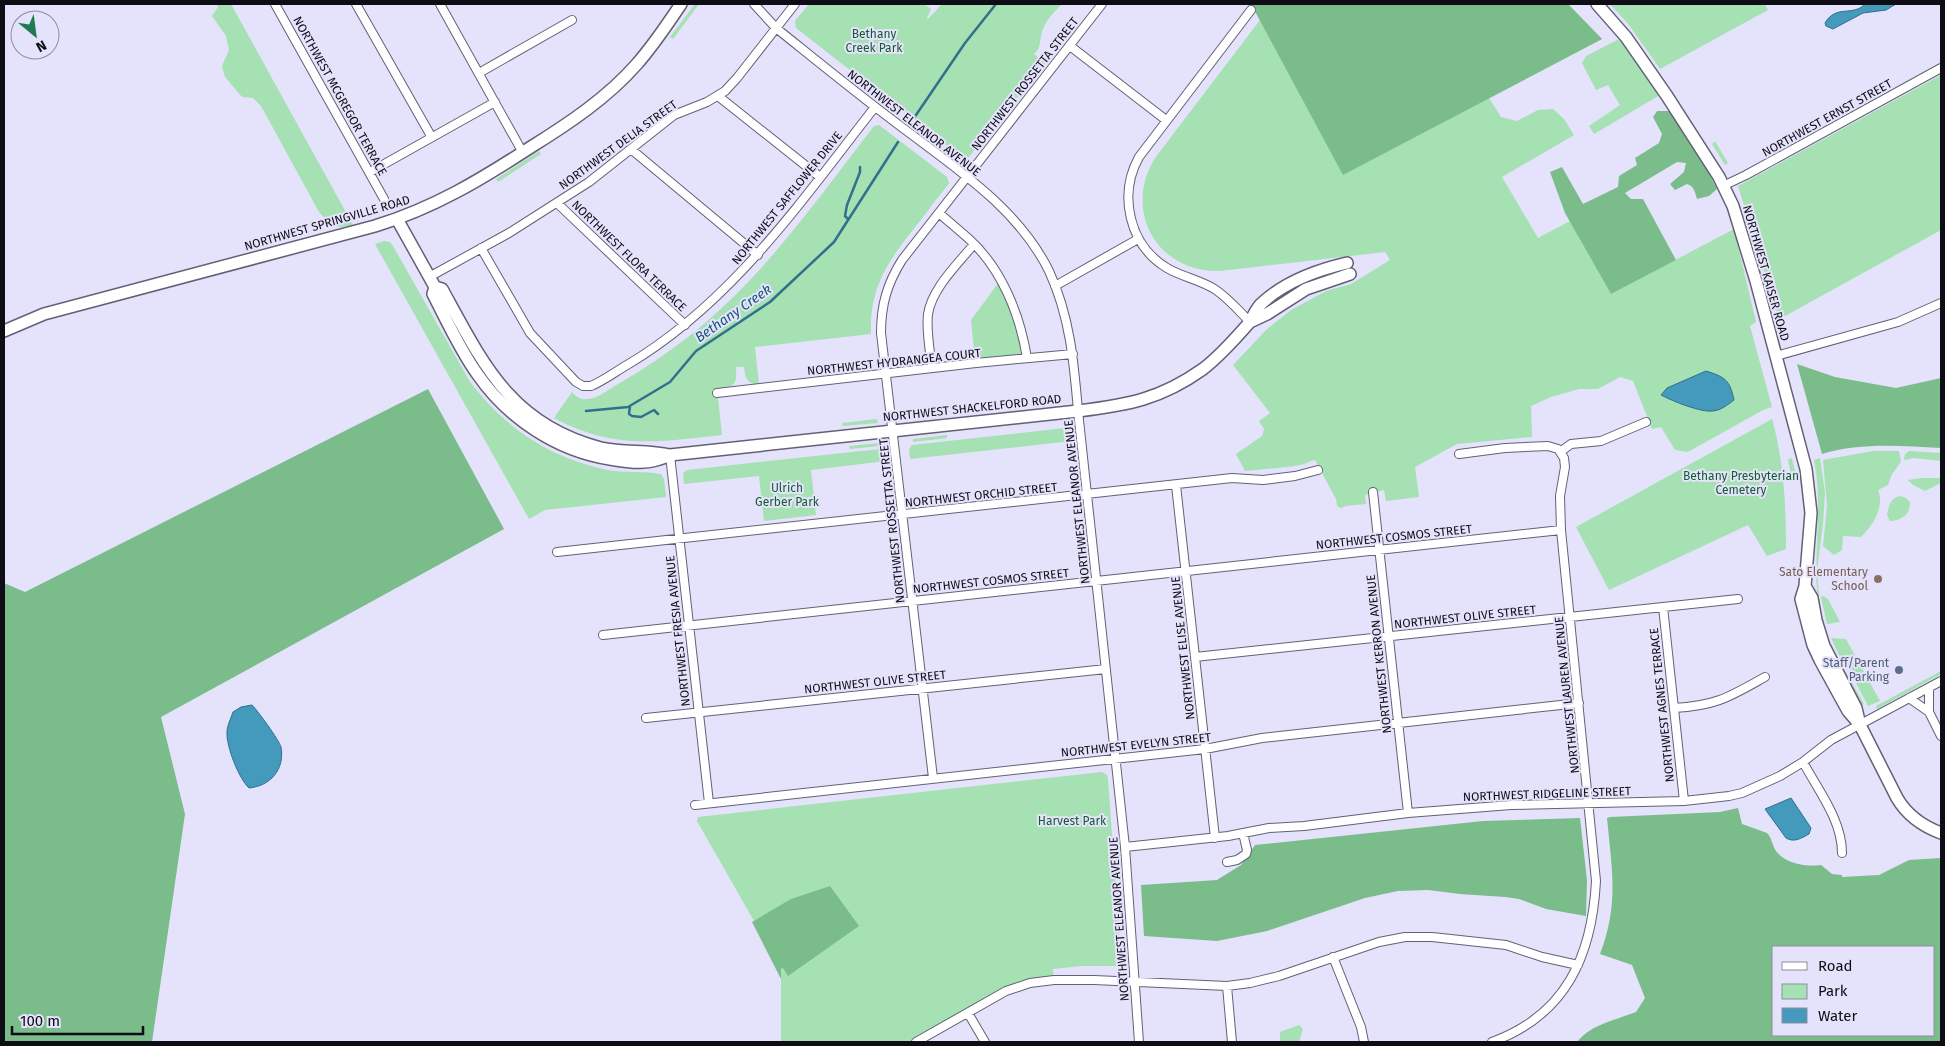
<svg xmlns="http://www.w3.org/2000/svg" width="1945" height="1046" viewBox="0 0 1945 1046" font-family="'Fira Sans',sans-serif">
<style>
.green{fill:#a5e1b3}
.forest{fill:#7bbc8b;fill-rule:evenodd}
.water{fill:#439abd;stroke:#33708b}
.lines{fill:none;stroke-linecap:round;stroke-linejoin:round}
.stream{stroke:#33708b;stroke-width:2.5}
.street-casing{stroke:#636076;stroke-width:10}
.secondary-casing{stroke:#636076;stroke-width:14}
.street{stroke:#fff;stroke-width:8}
.secondary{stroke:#fff;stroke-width:11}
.education-dot{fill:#8d6e63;stroke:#e5e2fb;stroke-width:2}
.service-dot{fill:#5c6f8a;stroke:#e5e2fb;stroke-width:2}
.labels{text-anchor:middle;stroke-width:4;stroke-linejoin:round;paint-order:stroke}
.park-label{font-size:12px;fill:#125c2f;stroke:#e5e2fb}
.street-label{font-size:12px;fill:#0e0d15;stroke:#e5e2fb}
.education-label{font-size:12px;fill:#785e54;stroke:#e5e2fb;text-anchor:end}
.service-label{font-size:12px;fill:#4e5e75;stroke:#e5e2fb;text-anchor:end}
.water-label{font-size:14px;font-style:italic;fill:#145972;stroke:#e5e2fb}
</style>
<rect width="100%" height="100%" fill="#e5e2fb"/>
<!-- green -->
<path class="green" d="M217 4H231L353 225C334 229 332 226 319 212L261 106 253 98 242 97 225 77 222 66 229 50 226 36 212 16 218 7Z
M695 4H699L673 39 670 37Z
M809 4H924L931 9 927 18 928 19 942 4H1062C1055 11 1047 19 1043 29 1039 38 1042 48 1034 54L1042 61 1045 58 1048 60 1023 92 1009 105 969 157 964 159 796 28 795 21Z
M1376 4H1568L1602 39 1489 98 1501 117 1517 121 1538 110 1553 109 1564 119 1574 135 1502 177 1538 238 1570 221 1611 294 1734 229 1756 322 1750 326 1772 407 1763 410 1688 452 1675 450 1661 427 1652 429 1633 381 1620 377 1598 389H1579L1551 397 1531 406 1532 437 1457 444 1415 467 1419 497 1386 501 1384 490 1365 495 1366 504 1346 506 1341 508 1337 506 1336 499 1315 460C1309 461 1306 464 1300 465 1282 468 1264 469 1245 471L1236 454 1262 436 1264 429 1259 421 1270 413 1233 365 1267 329 1291 310 1326 291 1351 284 1390 260 1385 252 1220 271C1158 273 1122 211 1155 158L1260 20 1344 174 1438 125Z
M1610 4H1765L1768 10 1660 69 1629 25Z
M1621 38 1660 95 1594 134 1589 126 1620 105 1608 85 1596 90 1582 63 1586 56Z
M1941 75V230L1785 316H1778L1738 186Z
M879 125 947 177 949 183C944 191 936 199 930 208 898 250 869 277 871 334L755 347 759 384C747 385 745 377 744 367H736C737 385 735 387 717 389L722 435C659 442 613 450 554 418L572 392C586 409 604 392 618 384 667 356 712 321 750 280 795 232 834 178 874 126Z
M1715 141 1728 163 1725 165 1712 144Z
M539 151 541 154 498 182 496 179Z
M384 241 390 242 393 246 469 380C503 427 551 459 608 470 625 473 644 471 661 474L664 479 666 497 545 510 529 519 375 244Z
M999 282 1013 311 1023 351 1019 356 975 361 971 320Z
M944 412 945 415 911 419 910 416Z
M877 419 878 423 843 426 842 423Z
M1772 419C1784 462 1786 505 1786 549L1767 556 1748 525 1609 590 1576 527Z
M1065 428 1070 431 1071 441 910 459 909 449 912 445Z
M947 435V438L913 442V439Z
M880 443V446L850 449 849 446Z
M880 449 884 452 886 461 811 470 816 515 764 521 759 476 684 484 683 473 687 470Z
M1873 451H1899L1901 462 1892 474 1888 485 1878 490C1885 507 1873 525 1861 537L1843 536 1842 550 1834 555 1823 546 1827 506 1823 460Z
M1909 451 1941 453V461L1914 458 1904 460 1905 454Z
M1792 458 1797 480 1792 481 1788 459Z
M1820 458 1825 493 1823 524 1817 571 1821 620C1809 567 1825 513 1814 460Z
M1922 478H1941V483L1925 491 1913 485 1908 480Z
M1900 496 1906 498 1910 502C1911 514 1901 521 1890 521L1887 515C1889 506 1890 498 1900 496Z
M1823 596 1828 599 1840 622 1827 624 1821 597Z
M1828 638C1838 661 1852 682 1864 704L1861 705 1839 665Z
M1831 638 1846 639 1880 701 1868 706 1844 660 1839 655Z
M1941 671V674L1877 709 1876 706Z
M1102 772 1107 775 1108 779 1121 960 1119 964 1116 966H1082L1053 969 1054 981 1017 988 918 1042H781V969L783 968 756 920 754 921 697 821 698 817Z
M1299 1025 1303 1029 1299 1042H1280V1032Z"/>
<!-- forest -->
<path class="forest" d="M1251 4H1568L1602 39 1343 175Z
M1657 111H1671L1695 147 1717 189 1709 196 1697 199C1695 192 1694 186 1687 184L1675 190 1670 184 1684 172 1686 163 1677 162 1625 193 1631 199H1643L1676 260 1611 294 1565 213 1550 172 1562 167 1583 204 1618 187 1619 176 1637 165 1635 158 1659 143 1662 134 1653 117Z
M1797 364 1835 377 1896 388 1941 378V448C1901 446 1861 442 1822 454Z
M428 389 504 529 161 717 185 814 152 1042H4V583L25 592Z
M1738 808 1742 824 1767 833C1772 838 1772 845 1776 851 1785 864 1807 867 1821 865L1832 874 1842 875V877L1879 875 1909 860 1941 858V1042H1577C1591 1024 1616 1020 1636 1012L1645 998 1632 965 1600 954C1619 904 1612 871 1607 818L1610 817 1720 812ZM1774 947H1934V1035H1774Z
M1580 818 1587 880 1586 916 1546 909 1519 899 1505 897 1460 894 1428 890 1398 891 1365 898 1267 931 1217 941 1144 936 1141 885 1217 880 1241 865 1255 845 1483 821Z
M830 886 859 926 788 976 783 968 781 969V979L752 922 791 899Z"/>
<!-- water -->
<path class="water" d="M1865 4H1896L1886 10 1863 13 1833 29 1826 26 1825 23C1836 4 1853 17 1865 4Z
M1706 371C1725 377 1730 380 1734 400 1727 405 1722 410 1713 411 1702 413 1672 401 1661 395L1667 388Z
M252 705C258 711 279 740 281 747 285 770 270 786 249 788 239 779 226 746 227 732 227 726 231 718 233 712L241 707Z
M1791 798 1811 828 1809 834C1802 838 1794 843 1786 838L1765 809Z"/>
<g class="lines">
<!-- stream -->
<path class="stream" d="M914 118 965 43 996 4
M848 219 845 216 847 205 860 172V167
M630 406 629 414 632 416 641 417 654 410 658 414
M586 411 628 407 670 382 696 351 770 302 834 242 898 142"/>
<!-- street casing -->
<g class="street-casing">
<path id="street" d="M275 4 384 199
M356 4 431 136
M440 4 523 153
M754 4 776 28C816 60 855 92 895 122 951 165 1017 206 1049 271 1070 316 1074 363 1078 411L1125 847 1139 1042
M1070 46 1166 120
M479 73 572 20
M718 96 820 177
M632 150 758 255
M370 172 495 102
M1723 186 1746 175 1941 68
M557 203 685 325
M939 213C949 222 959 230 969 239 1002 269 1020 315 1027 358
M481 248 530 333 576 382 583 386H591C603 381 615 372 627 365 732 303 801 201 875 107
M429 277 509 233 589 182 674 115 707 102 725 91 737 78 795 4
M1055 286 1138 239
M1250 322C1239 311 1229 299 1216 290 1201 280 1182 277 1167 268 1129 245 1118 195 1139 157L1251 10
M1776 356 1898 322 1941 303
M932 368C930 351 926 331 928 314 932 288 958 264 974 244
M717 393 976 363 1073 354
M1560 452 1571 444 1601 441 1646 422
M1459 454 1505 448 1548 446 1558 449 1564 458 1565 467 1560 496 1561 530 1596 881C1592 956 1566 1015 1492 1042
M670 455 709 803
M1176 485 1215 838
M1373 492 1408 813
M557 552 1232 478 1263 480 1295 476 1318 470
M1663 607 1684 801
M603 635 1561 530
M1195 657 1738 599
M1929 688V712L1941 736
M1909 698 1929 712
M1674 708C1716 706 1729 697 1765 677
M646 718 1106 669
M1803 762C1818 790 1842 820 1842 853
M933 778 881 333C881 305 887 284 902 260L1102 4
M695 805 1205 749 1262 738 1579 703
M1125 847 1228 836 1269 828 1304 826 1408 813 1511 805 1684 801 1729 796 1742 793 1780 776 1803 762 1831 740 1941 681
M1227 862 1237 860 1246 854 1247 850 1243 833
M1333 957 1361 1027 1364 1042
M1227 986 1232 1042
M968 1013 985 1042
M916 1042 1006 991 1030 983 1054 980H1094L1227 986 1250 983 1279 976 1379 942 1405 937H1432L1506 945 1542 957 1578 965"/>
</g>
<!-- secondary casing -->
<g class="secondary-casing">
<path id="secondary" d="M1597 4 1626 37 1667 96 1719 177 1733 206 1756 281 1806 469 1811 513 1805 586 1801 599 1813 645 1820 660 1848 711 1860 725
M397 219 435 287 433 294C447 321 460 350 478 375 508 418 557 451 610 459 633 463 649 465 670 455
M435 287 442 289C483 364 511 425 601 448 624 453 647 450 670 455L1078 411C1128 405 1161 399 1203 369 1220 356 1235 339 1249 323 1253 317 1256 309 1261 304 1284 282 1317 270 1347 263
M1250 322 1267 314 1306 289 1350 274
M4 331 44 314 375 226C434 208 480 180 531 147 568 124 607 98 636 65 653 46 667 25 681 4
M1805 586 1812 598 1816 620 1824 646 1856 708 1860 725 1897 798C1907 815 1922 826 1941 833"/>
</g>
<!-- street -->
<use href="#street" class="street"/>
<!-- secondary -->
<use href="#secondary" class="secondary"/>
</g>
<!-- markers -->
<circle class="education-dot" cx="1878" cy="579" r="5"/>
<circle class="service-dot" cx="1899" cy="670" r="5"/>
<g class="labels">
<!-- park labels -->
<g class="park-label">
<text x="874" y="38">Bethany<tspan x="874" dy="14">Creek Park</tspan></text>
<text x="1741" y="480">Bethany Presbyterian<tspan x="1741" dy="14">Cemetery</tspan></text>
<text x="787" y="492">Ulrich<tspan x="787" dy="14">Gerber Park</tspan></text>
<text x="1072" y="825">Harvest Park</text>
</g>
<!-- street labels -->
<g class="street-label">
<text transform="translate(1025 84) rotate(-52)" y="4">NORTHWEST ROSSETTA STREET</text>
<text transform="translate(340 96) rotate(61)" y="4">NORTHWEST MCGREGOR TERRACE</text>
<text transform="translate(1827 118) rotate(-29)" y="4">NORTHWEST ERNST STREET</text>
<text transform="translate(914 123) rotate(38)" y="4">NORTHWEST ELEANOR AVENUE</text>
<text transform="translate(618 145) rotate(-36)" y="4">NORTHWEST DELIA STREET</text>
<text transform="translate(787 198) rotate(-51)" y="4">NORTHWEST SAFFLOWER DRIVE</text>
<text transform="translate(327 223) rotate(-16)" y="4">NORTHWEST SPRINGVILLE ROAD</text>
<text transform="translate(629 256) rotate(44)" y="4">NORTHWEST FLORA TERRACE</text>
<text transform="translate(1766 273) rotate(74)" y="4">NORTHWEST KAISER ROAD</text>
<text transform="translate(894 362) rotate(-6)" y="4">NORTHWEST HYDRANGEA COURT</text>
<text transform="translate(972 408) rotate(-6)" y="4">NORTHWEST SHACKELFORD ROAD</text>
<text transform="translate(981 495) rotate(-6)" y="4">NORTHWEST ORCHID STREET</text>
<text transform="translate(1077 502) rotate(-96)" y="4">NORTHWEST ELEANOR AVENUE</text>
<text transform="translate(892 521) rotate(-96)" y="4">NORTHWEST ROSSETTA STREET</text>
<text transform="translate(1394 537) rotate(-6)" y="4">NORTHWEST COSMOS STREET</text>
<text transform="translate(991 581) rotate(-6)" y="4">NORTHWEST COSMOS STREET</text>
<text transform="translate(1465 617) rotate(-6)" y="4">NORTHWEST OLIVE STREET</text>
<text transform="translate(678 631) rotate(-96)" y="4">NORTHWEST FRESIA AVENUE</text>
<text transform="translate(1183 648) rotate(-96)" y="4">NORTHWEST ELISE AVENUE</text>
<text transform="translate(1379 654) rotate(-96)" y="4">NORTHWEST KERRON AVENUE</text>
<text transform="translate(875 682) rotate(-6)" y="4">NORTHWEST OLIVE STREET</text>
<text transform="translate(1567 695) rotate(-96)" y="4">NORTHWEST LAUREN AVENUE</text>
<text transform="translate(1662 705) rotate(-96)" y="4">NORTHWEST AGNES TERRACE</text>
<text transform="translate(1136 745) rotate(-6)" y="4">NORTHWEST EVELYN STREET</text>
<text transform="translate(1547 794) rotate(-2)" y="4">NORTHWEST RIDGELINE STREET</text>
<text transform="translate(1119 919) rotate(-94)" y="4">NORTHWEST ELEANOR AVENUE</text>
</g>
<!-- education labels -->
<g class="education-label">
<text x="1868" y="576">Sato Elementary<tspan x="1868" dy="14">School</tspan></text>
</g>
<!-- service labels -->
<g class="service-label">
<text x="1889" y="667">Staff/Parent<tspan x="1889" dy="14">Parking</tspan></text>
</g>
<!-- water labels -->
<g class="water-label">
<text transform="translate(733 313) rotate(-35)" y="5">Bethany Creek</text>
</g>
</g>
<!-- border -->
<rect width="1945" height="1046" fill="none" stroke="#0e0d15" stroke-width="10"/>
<!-- legend -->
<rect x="1772" y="946" width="162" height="90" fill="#e5e2fb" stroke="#8f8d9f"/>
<rect x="1782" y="962" width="25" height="8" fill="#ffffff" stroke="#8f8d9f"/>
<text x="1818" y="971" font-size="15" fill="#0e0d15">Road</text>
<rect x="1782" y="984" width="25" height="15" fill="#a5e1b3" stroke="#8f8d9f"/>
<text x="1818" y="996" font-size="15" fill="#0e0d15">Park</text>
<rect x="1782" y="1008" width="25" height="15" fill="#439abd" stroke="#8f8d9f"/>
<text x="1818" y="1021" font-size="15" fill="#0e0d15">Water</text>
<!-- north arrow -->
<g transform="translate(35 35) rotate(151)"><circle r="24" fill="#e5e2fb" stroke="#8f8d9f"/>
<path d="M0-4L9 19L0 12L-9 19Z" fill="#1f7c52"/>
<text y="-8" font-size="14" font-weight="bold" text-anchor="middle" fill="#0e0d15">N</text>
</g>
<!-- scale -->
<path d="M12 1026v8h131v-8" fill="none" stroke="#0e0d15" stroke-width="2.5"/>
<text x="20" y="1026" font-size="15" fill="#0e0d15" stroke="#e5e2fb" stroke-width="4" paint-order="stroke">100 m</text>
</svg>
